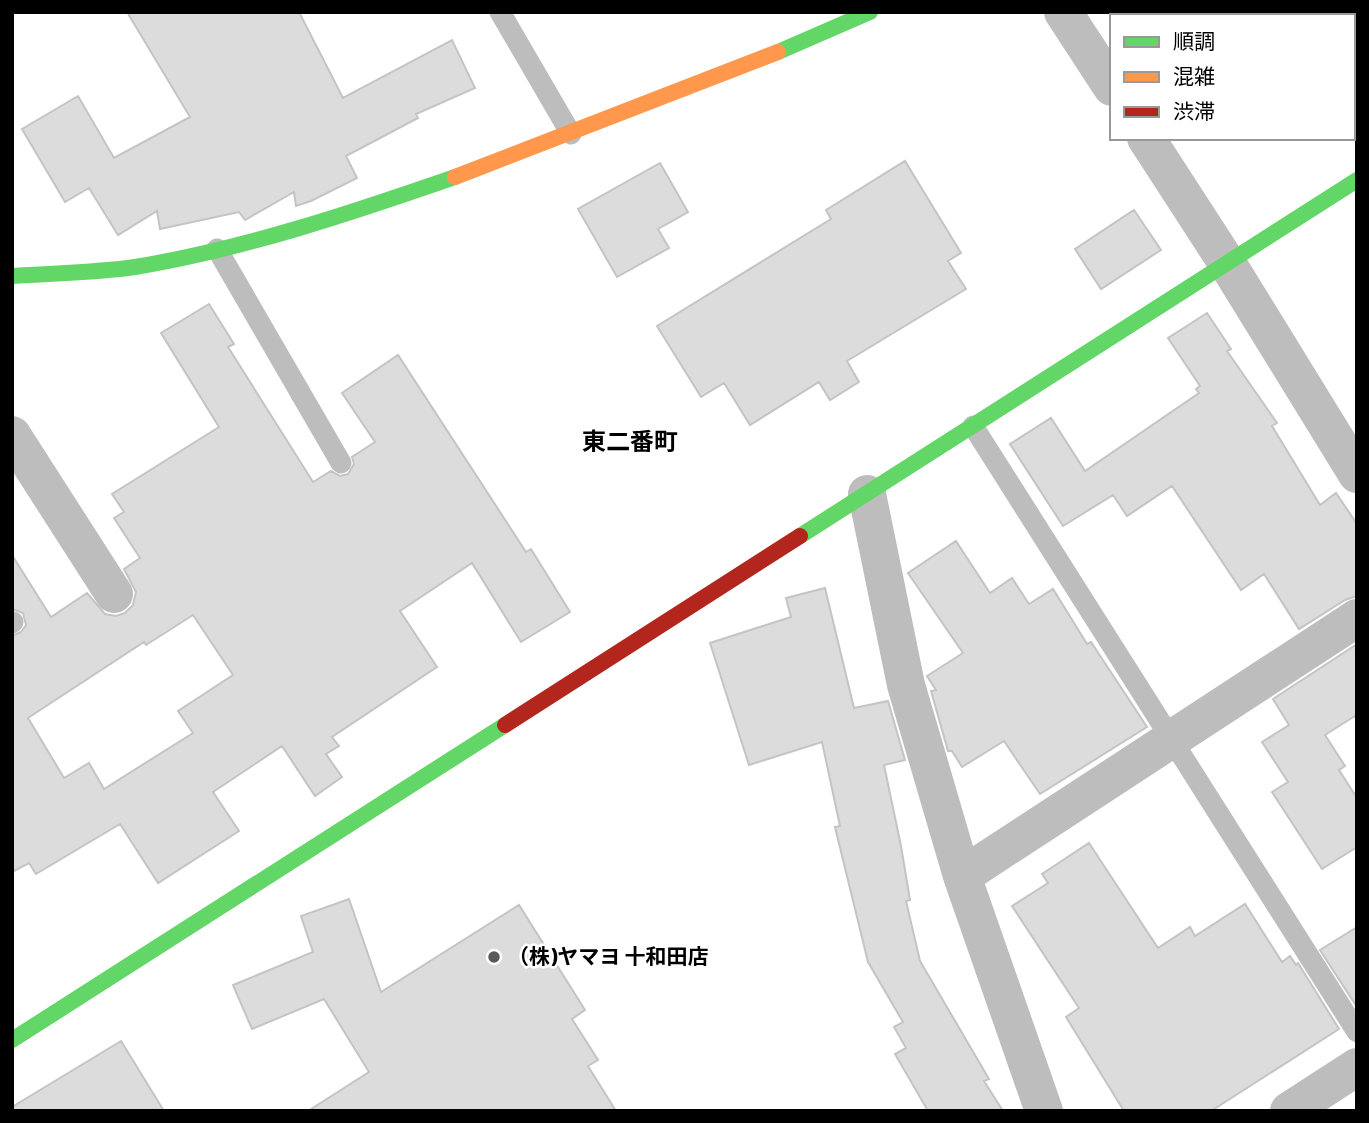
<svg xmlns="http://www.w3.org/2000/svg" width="1369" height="1123" viewBox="0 0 1369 1123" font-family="Barlow,'Noto Sans JP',sans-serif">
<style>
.building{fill:#dcdcdc;stroke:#c4c4c4;stroke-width:2;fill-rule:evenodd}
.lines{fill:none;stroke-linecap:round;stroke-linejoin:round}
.lane{stroke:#bdbdbd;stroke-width:21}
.street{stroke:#bdbdbd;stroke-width:38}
.fast{stroke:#63d668;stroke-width:16}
.slow{stroke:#ff974d;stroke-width:16}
.jam{stroke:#b3261e;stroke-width:16}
.poi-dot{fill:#595959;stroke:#fff;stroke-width:2.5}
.labels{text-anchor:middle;stroke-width:5;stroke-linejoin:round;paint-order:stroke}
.poi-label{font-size:21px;font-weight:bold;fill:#000;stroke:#fff;text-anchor:start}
.quarter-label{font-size:24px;font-weight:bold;fill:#000;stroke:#fff}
</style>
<rect width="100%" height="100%" fill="#fff"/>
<!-- building -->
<path class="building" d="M127 12H299L343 98 452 40 475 88 416 114 418 118 346 156 357 178 311 201 296 206 294 192 245 220 239 212 160 229 157 211 118 235 89 188 65 202 22 129 78 96 114 158 190 117Z
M905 161 961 253 948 261 966 289 847 361 859 382 830 400 819 382 750 425 724 383 701 397 657 326 831 219 826 210Z
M660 163 688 212 658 229 669 248 617 277 578 209Z
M1134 210 1161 250 1101 289 1075 249Z
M209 304 234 344 228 347 313 482 331 471 340 476 348 474 354 464 352 457 375 442 342 393 398 355 526 552 531 549 570 612 521 642 472 563 400 611 437 667 332 737 339 746 326 754 342 777 315 796 282 746 213 792 239 831 158 883 120 824 36 874 29 863 12 872V636L21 632 26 625 23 613 12 609V555L51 617 87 593 105 614 116 616 125 613 133 605 136 592 124 569 140 558 114 518 124 512 112 494 219 427 161 333ZM193 615 233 675 178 711 193 733 104 789 89 763 64 778 28 718 144 642 146 645Z
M1207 313 1231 349 1227 351 1277 423 1272 426 1320 505 1336 493 1357 524V596L1345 600 1299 629 1264 574 1241 590 1172 486 1127 516 1113 495 1063 526 1010 444 1051 418 1085 471 1199 393 1196 389 1200 386 1168 338Z
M956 541 990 593 1012 578 1029 604 1053 589 1087 644 1091 642 1147 727 1040 794 1004 741 962 767 952 751H948L931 691 936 690 927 676 963 653 908 573Z
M825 588 854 708 888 701 905 760 884 765 901 846 910 900 906 901 920 961 989 1079 984 1081 1003 1111H928L895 1054 906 1048 894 1027 903 1022 868 962 835 827 840 826 822 742 749 765 710 643 791 617 786 598Z
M1357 644V719L1355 716 1325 735 1345 766 1339 770 1357 798V847L1322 869 1272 792 1288 782 1262 742 1289 725 1273 699Z
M1089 843 1158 948 1190 927 1195 936 1245 904 1282 962 1290 956 1296 965 1298 963 1339 1029 1211 1111H1124L1066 1017 1079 1008 1012 906 1048 883 1042 874Z
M349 899 381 992 519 905 585 1010 572 1019 598 1060 588 1066 616 1111H308L369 1072 324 999 252 1029 233 985 313 952 301 916Z
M1357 927V1007L1320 950Z
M121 1041 164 1111H12V1107Z"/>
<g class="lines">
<!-- lane -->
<path class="lane" d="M500 12 571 134
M217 249 341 463
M973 426 1357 1032
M12 623 13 622"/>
<!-- street -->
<path class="street" d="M1063 12 1112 87
M1146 138 1227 263 1357 474
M12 435 114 594
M867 494 906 685 962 876 1044 1111
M962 876 1357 618
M1289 1111 1357 1067"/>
<!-- fast -->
<path class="fast" d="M778 52 870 12
M12 276C53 273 94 273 135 267 244 249 351 213 455 177
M800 536 1357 180
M12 1040 505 725"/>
<!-- slow -->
<path class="slow" d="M455 177 778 52"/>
<!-- jam -->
<path class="jam" d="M505 725 800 536"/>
</g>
<!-- markers -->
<circle class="poi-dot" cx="494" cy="957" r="7"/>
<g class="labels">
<!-- poi labels -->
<g class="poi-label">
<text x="508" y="964">（株)ヤマヨ 十和田店</text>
</g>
<!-- quarter labels -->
<g class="quarter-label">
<text x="630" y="450">東二番町</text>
</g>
</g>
<!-- border -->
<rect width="1369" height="1123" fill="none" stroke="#000000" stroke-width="28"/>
<!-- legend -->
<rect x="1110" y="14" width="245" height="126" fill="#ffffff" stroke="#999999" stroke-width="2"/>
<rect x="1124" y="37" width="35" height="10" fill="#63d668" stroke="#999999" stroke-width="2"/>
<text x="1173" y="49" font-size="21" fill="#000000">順調</text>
<rect x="1124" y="72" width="35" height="10" fill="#ff974d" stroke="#999999" stroke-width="2"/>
<text x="1173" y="84" font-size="21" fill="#000000">混雑</text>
<rect x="1124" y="107" width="35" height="10" fill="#b3261e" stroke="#999999" stroke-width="2"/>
<text x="1173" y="119" font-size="21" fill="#000000">渋滞</text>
</svg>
